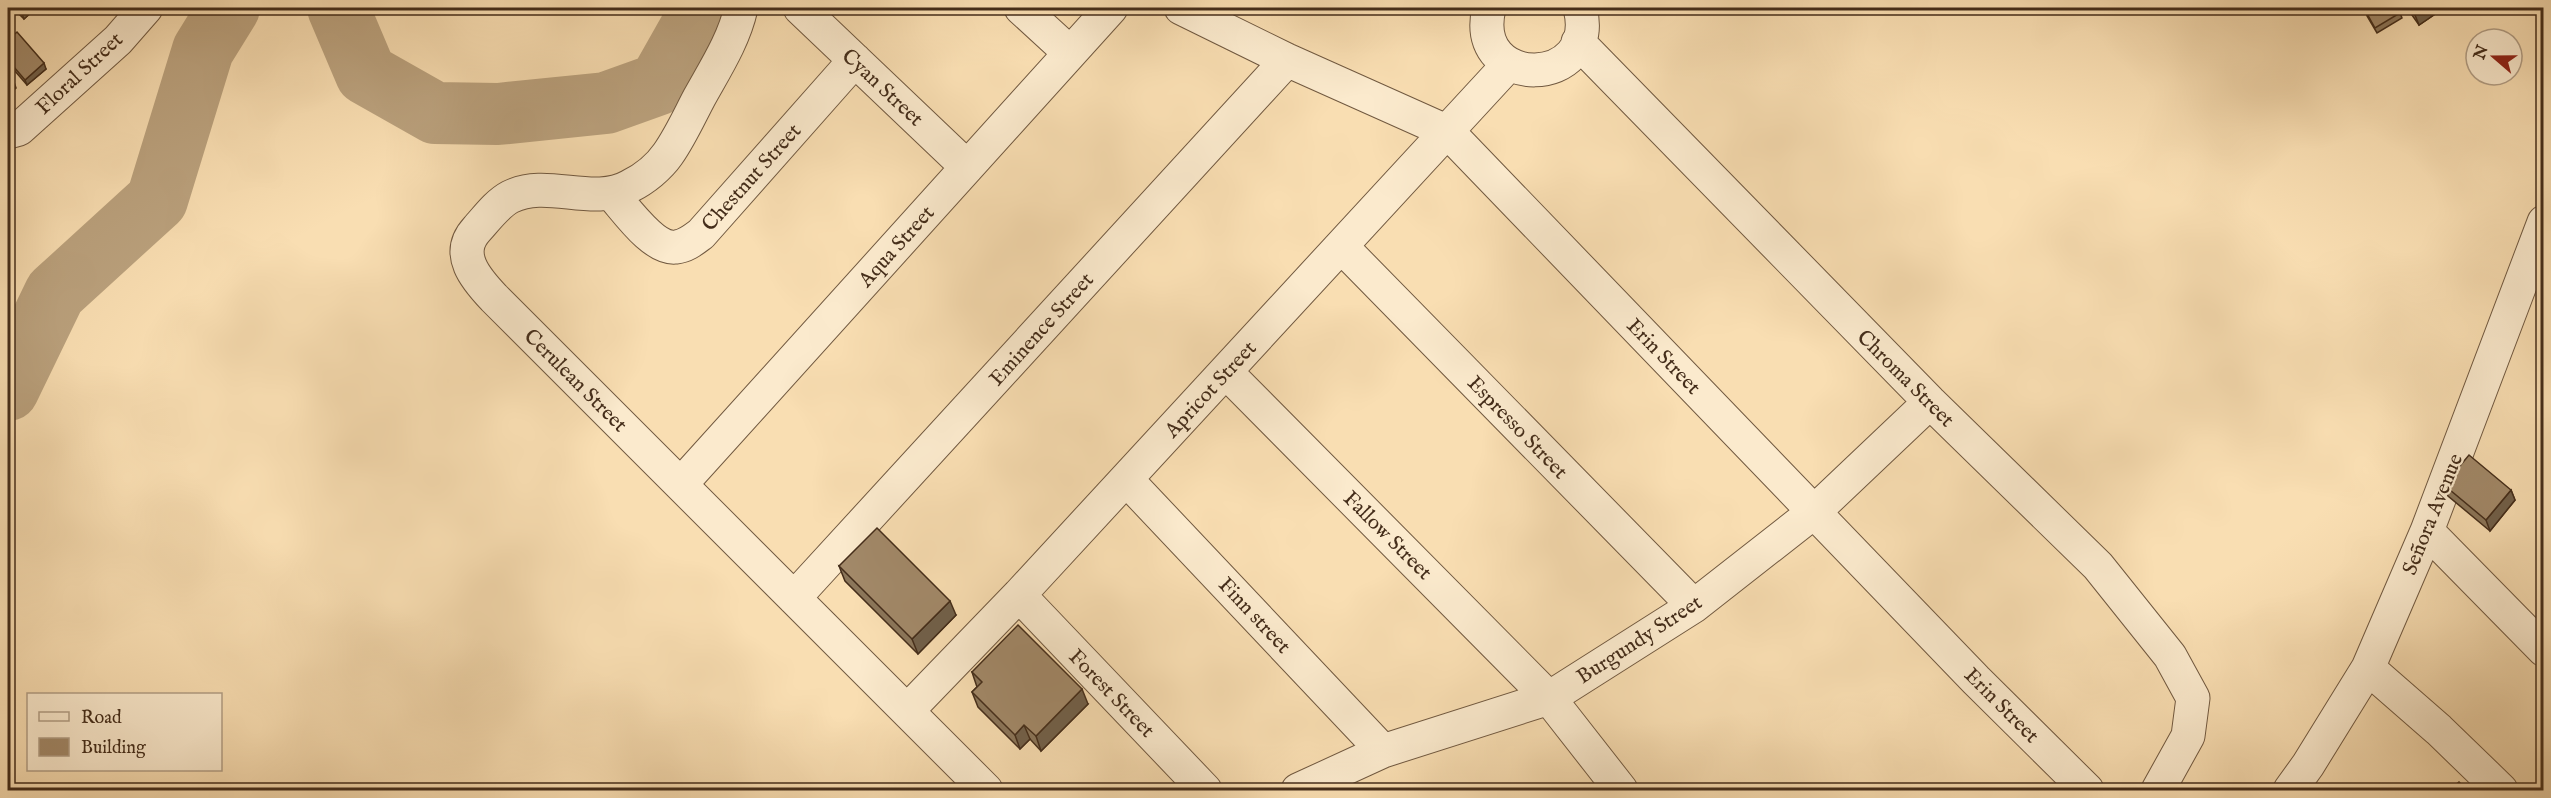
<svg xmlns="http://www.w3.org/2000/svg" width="2551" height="798" viewBox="0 0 2551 798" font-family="'IM FELL English',serif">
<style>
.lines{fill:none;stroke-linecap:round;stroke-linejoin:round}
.river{stroke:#bba27e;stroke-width:62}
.minor-casing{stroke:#715940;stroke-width:35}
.minor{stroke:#fbeacd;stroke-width:33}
.wall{fill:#8b765a;stroke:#442d1a;stroke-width:1.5}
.shaded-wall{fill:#71604a;stroke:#442d1a;stroke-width:1.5}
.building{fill:#a28969;stroke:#442d1a;stroke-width:1.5}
.labels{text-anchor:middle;stroke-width:4.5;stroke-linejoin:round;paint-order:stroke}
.street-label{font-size:21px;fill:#442d1a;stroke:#fbeacd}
</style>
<rect width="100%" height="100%" fill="#f9deb2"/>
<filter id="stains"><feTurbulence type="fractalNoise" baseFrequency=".00333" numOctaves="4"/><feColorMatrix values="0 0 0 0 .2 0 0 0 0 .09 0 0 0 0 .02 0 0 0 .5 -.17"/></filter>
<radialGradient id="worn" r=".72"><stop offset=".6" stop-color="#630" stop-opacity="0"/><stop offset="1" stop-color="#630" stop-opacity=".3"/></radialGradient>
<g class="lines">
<!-- river -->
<path class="river" d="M338 8 366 74 435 113 498 114 606 103 659 84 702 8
M8 390 55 293 157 200 203 50 229 8"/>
<!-- minor casing -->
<g class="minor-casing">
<path id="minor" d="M741 8C734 40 715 69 699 98 689 117 680 137 668 154 659 167 644 179 630 186 593 207 547 178 510 197 497 204 487 218 477 229 454 254 476 279 494 298L986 790
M800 8 967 167
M1021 8 1069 52
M1181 8 1287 60 1448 132 1976 680 2087 790
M1489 8C1469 92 1601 89 1580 8
M1578 42 1930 402 2098 566 2170 656 2193 698 2188 736 2158 790
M8 132 19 129 118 40 146 8
M611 193C625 208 653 250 676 247 686 246 693 240 701 234L855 60
M1342 247 1694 606
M1226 372 1549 698 1621 790
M1126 479 1383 751
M681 484 1111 8
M2427 531 2544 650
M1019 595 1205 790
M794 598 1287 60
M2368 668 2439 730 2501 790
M907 711 1019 595 1509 64
M1298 790 1383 751 1549 698 1694 606 1814 512 1930 402
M2290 790 2308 765 2368 668 2427 531 2544 222"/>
</g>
<!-- minor -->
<use href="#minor" class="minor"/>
</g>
<!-- wall -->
<path class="wall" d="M13 8H36L24 19Z
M43 8H56L49 14Z
M2407 8H2444L2419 25Z
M2365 10 2400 13 2402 18 2377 33 2367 16Z
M8 40 46 69 27 85 8 63Z
M2444 485 2511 490 2515 500 2490 531 2448 496Z
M839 566 956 615 918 654 845 581Z
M972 672 1088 704 1041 751 1030 739 1020 749 978 707 972 692 977 687Z"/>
<!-- shaded-wall -->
<path class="shaded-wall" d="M28 8H36L24 19 22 14Z
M48 8H56L49 14 47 9Z
M2425 8H2444L2419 25 2415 15Z
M44 63 46 69 27 85 25 80Z
M14 82 16 88 8 95V88Z
M2511 490 2515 500 2490 531 2486 520Z
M950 601 956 615 918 654 912 639Z
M1082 689 1088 704 1041 751 1036 736Z
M1024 725 1030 739 1020 749 1015 735Z"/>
<!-- building -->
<path class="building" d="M16 8H28L22 14Z
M2369 8H2397L2400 13 2375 28 2365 10Z
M2410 8H2425L2415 15Z
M17 32 44 63 25 80 8 60V40Z
M8 75 14 82 8 88Z
M2469 455 2511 490 2486 520 2444 485Z
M877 528 950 601 912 639 839 566Z
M1018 625 1082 689 1036 736 1024 725 1015 735 972 692 982 682 972 672Z
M2459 782 2467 790H2449Z"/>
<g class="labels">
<!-- street labels -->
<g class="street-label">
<text transform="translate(79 73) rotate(-43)" y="7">Floral Street</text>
<text transform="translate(883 87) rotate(43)" y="7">Cyan Street</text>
<text transform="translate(751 177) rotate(-48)" y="7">Chestnut Street</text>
<text transform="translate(896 246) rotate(-48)" y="7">Aqua Street</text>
<text transform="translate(1041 329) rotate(-48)" y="7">Eminence Street</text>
<text transform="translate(1664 356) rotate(46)" y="7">Erin Street</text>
<text transform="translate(1906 378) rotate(45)" y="7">Chroma Street</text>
<text transform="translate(576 380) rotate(45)" y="7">Cerulean Street</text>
<text transform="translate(1210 389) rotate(-47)" y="7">Apricot Street</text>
<text transform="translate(1518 427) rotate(46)" y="7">Espresso Street</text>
<text transform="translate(2432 514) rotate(-68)" y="7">Señora Avenue</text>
<text transform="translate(1388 535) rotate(45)" y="7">Fallow Street</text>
<text transform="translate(1255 615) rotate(47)" y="7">Finn street</text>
<text transform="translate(1639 639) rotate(-33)" y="7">Burgundy Street</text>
<text transform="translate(1112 693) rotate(46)" y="7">Forest Street</text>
<text transform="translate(2002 705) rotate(45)" y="7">Erin Street</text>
</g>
</g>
<!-- margin -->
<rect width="2551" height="798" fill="none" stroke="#f9deb2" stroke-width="30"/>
<rect x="9" y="9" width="2533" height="780" fill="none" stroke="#442d1a" stroke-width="3"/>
<rect x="15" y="15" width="2521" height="768" fill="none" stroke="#442d1a" stroke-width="1.5"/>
<!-- legend -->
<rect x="27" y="693" width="195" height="78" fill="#fbeacd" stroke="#b29e85" stroke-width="1.5"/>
<rect x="39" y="712" width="30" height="9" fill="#fbeacd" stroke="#b29e85" stroke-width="1.5"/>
<text x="81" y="723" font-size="18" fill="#442d1a">Road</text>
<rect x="39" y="738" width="30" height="18" fill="#a28969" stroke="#b29e85" stroke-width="1.5"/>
<text x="81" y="753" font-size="18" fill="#442d1a">Building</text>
<!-- north arrow -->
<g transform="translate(2494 57) rotate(290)"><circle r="28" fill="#fbeacd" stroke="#b29e85" stroke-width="1.5"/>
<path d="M0-4.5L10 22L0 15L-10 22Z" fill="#8f2418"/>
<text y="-9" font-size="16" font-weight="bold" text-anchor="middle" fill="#442d1a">N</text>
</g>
<rect width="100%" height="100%" filter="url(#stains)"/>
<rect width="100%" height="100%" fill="url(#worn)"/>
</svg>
